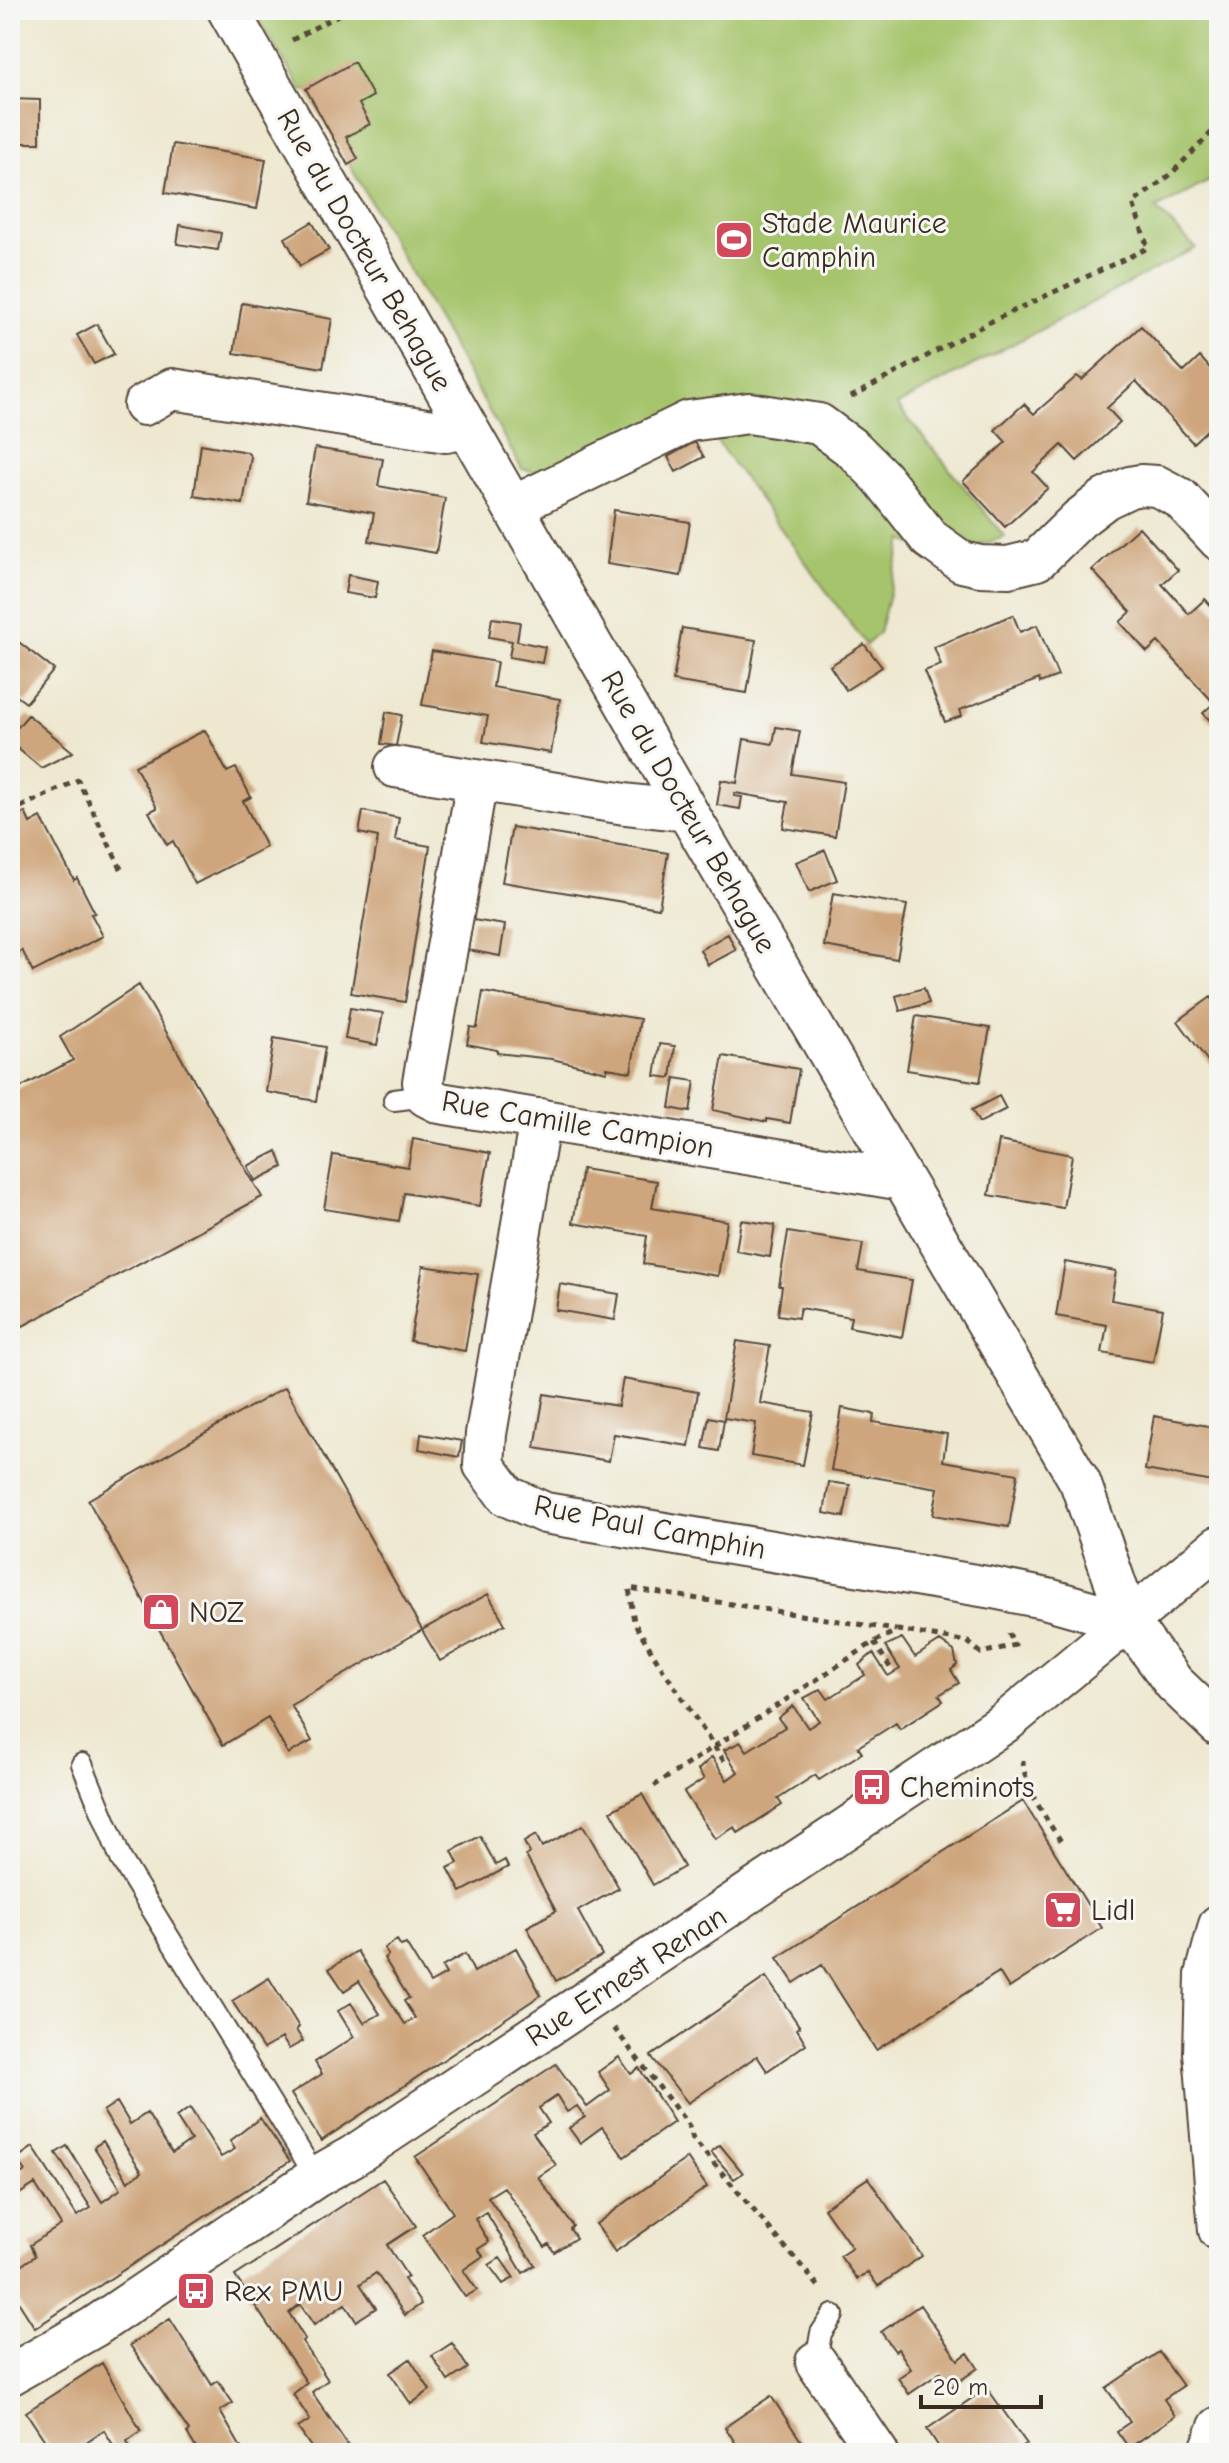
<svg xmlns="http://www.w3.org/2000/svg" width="1229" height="2463" viewBox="0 0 1229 2463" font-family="'Comic Neue',sans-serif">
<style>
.green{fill:#a6c46c;stroke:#707745;stroke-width:2}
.building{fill:#cea57b}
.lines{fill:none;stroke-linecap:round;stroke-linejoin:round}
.lane-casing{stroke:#564639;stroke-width:24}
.street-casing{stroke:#564639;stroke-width:44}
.path{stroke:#564639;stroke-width:5;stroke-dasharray:6 6;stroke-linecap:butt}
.lane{stroke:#fff;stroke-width:20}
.street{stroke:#fff;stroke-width:40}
.labels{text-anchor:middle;stroke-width:6;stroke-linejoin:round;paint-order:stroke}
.poi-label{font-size:30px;fill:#3b2a1e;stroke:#f6f6f2;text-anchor:start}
.street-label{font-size:30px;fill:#3b2a1e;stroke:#f6f6f2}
</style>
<rect width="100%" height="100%" fill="#f6f6f2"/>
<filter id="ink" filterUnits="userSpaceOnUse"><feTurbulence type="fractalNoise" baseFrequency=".0125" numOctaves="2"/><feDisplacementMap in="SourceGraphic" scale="16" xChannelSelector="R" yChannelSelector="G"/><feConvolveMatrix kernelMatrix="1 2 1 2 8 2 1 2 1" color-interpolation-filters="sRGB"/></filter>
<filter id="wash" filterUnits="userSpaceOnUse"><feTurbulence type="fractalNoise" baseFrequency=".006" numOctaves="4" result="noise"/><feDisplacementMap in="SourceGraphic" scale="32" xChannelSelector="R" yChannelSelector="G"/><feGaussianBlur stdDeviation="1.8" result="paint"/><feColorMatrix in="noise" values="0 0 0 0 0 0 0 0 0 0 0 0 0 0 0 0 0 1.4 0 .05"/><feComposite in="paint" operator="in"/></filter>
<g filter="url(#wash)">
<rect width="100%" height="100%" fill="#eee8d0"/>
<!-- green -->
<path class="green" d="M253 10H1219V176L1156 209 1196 248 897 405 1005 537 944 556 903 540 879 633 866 645 713 436 544 473 522 469 307 90 302 91Z"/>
<g id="blocks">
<!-- building -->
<path class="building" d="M354 62 373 96 359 104 370 124 346 137 358 159 348 165 306 89Z
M10 99 40 100V143H10Z
M173 144 266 159 257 209 165 193Z
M312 222 329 250 300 266 285 238Z
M180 225 221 233 218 250 177 244Z
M242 303 332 319 323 368 234 353Z
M97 324 114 354 94 364 77 335Z
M1141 326 1184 372 1200 357 1219 378V439L1209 428 1193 443 1136 381 1107 408 1120 422 1077 461 1062 445 1033 472 1048 488 1005 527 963 481 1006 442 995 430 1024 404 1034 414 1077 376 1082 380Z
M695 442 704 457 676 472 668 457Z
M201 444 247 452 251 457 243 504 194 496Z
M315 448 383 459 378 486 445 498 436 553 369 541 374 513 306 501Z
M614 510 690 522 681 576 607 564Z
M1139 527 1178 570 1162 584 1189 614 1205 599 1219 614V730L1203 713 1214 703 1158 642 1147 652 1120 622 1131 612 1092 570Z
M348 575 378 581 375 598 345 593Z
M1013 615 1020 632 1037 625 1058 676 1040 683 1039 679 960 710 962 716 945 722 924 671 941 665 934 647Z
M492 618 520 622 517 641 545 647 542 663 509 657 512 641 489 637Z
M682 628 756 640 747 693 673 681Z
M10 635 54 670 26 703 10 691Z
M864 644 882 667 846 690 830 666Z
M432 651 497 662 493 687 560 699 551 753 483 742 488 716 422 705Z
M386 712 402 715 396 746 381 744Z
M28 715 73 752 41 768 10 742V736Z
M776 727 800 731 792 774 844 782 835 836 783 828 788 802 735 793 734 796 742 797 740 809 717 805 721 780 737 783 744 739 773 744Z
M205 730 227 772 236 768 251 797 243 801 266 847 195 884 173 841 167 845 149 812 157 808 135 766Z
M363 811 399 818 395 840 430 846 405 1002 351 993 378 837 359 833Z
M25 812 30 823 41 817 74 880 77 878 95 913 91 914 103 936 33 972 22 950 13 956 10 951V819Z
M512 827 668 853 659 908 502 882Z
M825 850 837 880 809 892 796 862Z
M833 893 907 905 897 959 824 946Z
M473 920 505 925 500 956 468 950Z
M728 934 736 950 708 965 700 950Z
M139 985 262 1197 10 1333V1244L15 1241 10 1232V1093L73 1060 60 1037Z
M924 988 929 1003 900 1011 896 996Z
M483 992 640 1019 631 1072 607 1068V1072L552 1059 497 1053V1050L467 1044 470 1027 477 1028Z
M1211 997 1219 1007V1070L1216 1072 1178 1021Z
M350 1008 383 1013 377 1045 345 1039Z
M916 1016 990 1028 980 1082 907 1070Z
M274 1038 325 1047 316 1101 266 1092Z
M660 1044 675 1046 671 1078 655 1076Z
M723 1056 799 1069 790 1123 767 1119V1122L713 1110Z
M675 1078 695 1081 690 1112 670 1108Z
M999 1096 1006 1109 979 1123 972 1110Z
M413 1139 490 1153 480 1206 404 1193 399 1221 324 1209 333 1155 408 1167Z
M999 1141 1072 1155 1063 1208 989 1195Z
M277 1151 283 1167 255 1181 248 1166Z
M582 1169 657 1181 652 1208 727 1221 718 1276 643 1264 647 1236 573 1223Z
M741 1220 775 1225 770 1257 736 1251Z
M788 1232 863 1244 858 1271 912 1280 902 1337 849 1327 851 1317 800 1308 798 1318 778 1315 782 1286H779Z
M1065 1262 1116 1271 1111 1300 1163 1309 1153 1362 1102 1353 1107 1325 1056 1316Z
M423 1266 478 1274 465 1351 410 1341Z
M560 1284 619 1294 615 1320 556 1310Z
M737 1341 770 1346 760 1403 813 1412 803 1465 751 1456 756 1423 724 1418Z
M623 1379 698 1392 689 1446 614 1434 609 1461 535 1448 544 1394 618 1406Z
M285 1387 422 1630 488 1594 505 1624 440 1661 422 1630 291 1705 312 1741 288 1754 268 1718 223 1745 88 1500Z
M842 1408 874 1414 873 1422 947 1434 943 1461 1018 1474 1009 1527 933 1515 938 1488 831 1470Z
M1154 1416 1219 1428V1483L1145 1470Z
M709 1417 724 1420 719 1451 703 1448Z
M421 1434 462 1441 459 1457 419 1449Z
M829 1482 850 1485 844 1517 824 1513Z
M902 1638 915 1657 940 1641 954 1651 957 1665 951 1670 959 1683 939 1695 943 1701 900 1729 896 1723 858 1747 862 1753 819 1780 815 1775 778 1799 782 1805 738 1833 735 1827 715 1839 684 1792 704 1779 698 1770 712 1757 727 1780 738 1772 724 1750 741 1742 747 1751 785 1727 778 1718 793 1706 808 1728 819 1721 804 1698 821 1689 828 1699 865 1675 859 1665 873 1653 888 1676 900 1669 885 1646Z
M642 1794 684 1867 653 1885 611 1811Z
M1023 1801 1102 1928 1009 1988 999 1972 876 2050 822 1965 794 1983 777 1958Z
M583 1825 619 1888 578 1911 602 1955 556 1981 527 1927 556 1911 526 1856 530 1853 524 1842 536 1835 542 1847Z
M480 1836 496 1865 505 1860 508 1867 461 1892 448 1868 458 1863 452 1851Z
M397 1940 401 1946 406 1944 430 1983 446 1974 442 1967 465 1954 474 1972 516 1948 541 1995 321 2141 291 2094 322 2074 315 2062 354 2037 338 2011 351 2003 364 2023 380 2014 359 1981 344 1991 329 1969 357 1951 405 2024 415 2018 404 2001 409 1998 384 1958 388 1955 384 1948Z
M766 1977 800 2027 797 2029 806 2044 767 2071 757 2056 688 2103 651 2056Z
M269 1978 299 2027 296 2030 303 2041 289 2049 282 2038 263 2049 232 2001Z
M619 2057 631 2074 639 2068 674 2122 624 2157 602 2127 580 2143 569 2128 585 2117 577 2106 567 2112 557 2096 539 2108 549 2123 533 2133 556 2165 538 2177 573 2226 570 2229 576 2238 554 2252 549 2244 545 2247 504 2187 488 2197 535 2265 523 2273 486 2212 475 2219 489 2242 478 2249 483 2256 463 2270 477 2290 465 2297 422 2235 453 2213 415 2157 556 2064 587 2107 610 2090 598 2072Z
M117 2102 130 2124 147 2113 172 2153 191 2140 176 2117 190 2108 221 2157 235 2149 230 2141 260 2118 290 2161 35 2328 10 2289V2273L35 2256 30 2245 61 2225 35 2184 13 2198 10 2191V2181L25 2171 16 2159 33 2147 77 2216 91 2208 56 2153 67 2146 102 2202 121 2189 94 2147 103 2141 128 2181 142 2172 103 2111Z
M720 2145 743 2173 734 2179 711 2152Z
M687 2158 707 2187 615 2252 596 2224Z
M868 2178 922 2256 878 2286 868 2272 857 2279 840 2256 852 2248 824 2208Z
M383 2179 416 2226 387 2245 408 2277 404 2279 421 2304 405 2315 376 2273 360 2284 376 2308 356 2321 345 2304 314 2325 300 2304 289 2313 305 2339 302 2341 328 2380 312 2392 353 2453H315L298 2428 310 2420 293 2394 307 2383 235 2276Z
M500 2258 514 2278 503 2284 489 2265Z
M920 2305 958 2360 968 2353 978 2368 951 2387 941 2372 909 2394 898 2378 911 2369 898 2349 895 2351 881 2332Z
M170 2319 212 2385 218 2381 233 2403 220 2411 244 2453H199L187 2433 189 2431 130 2345Z
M452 2343 468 2368 448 2381 432 2356Z
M1159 2352 1183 2386 1164 2399 1175 2416 1129 2448 1117 2431 1130 2422 1106 2388Z
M410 2359 430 2390 411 2404 390 2373Z
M102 2363 141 2431 127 2441 133 2453H118L104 2430 70 2453H53L26 2412Z
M987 2388 1027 2444 1014 2453H943L927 2429Z
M771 2396 809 2453H742L725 2427Z"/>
</g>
</g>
<g filter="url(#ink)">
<use href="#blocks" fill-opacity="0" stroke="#564639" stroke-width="2"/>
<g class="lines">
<!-- lane casing -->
<g class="lane-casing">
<path id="lane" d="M394 1100 426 1096
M82 1764 121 1859 316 2177
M816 2362 821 2333 833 2315"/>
</g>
<!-- street casing -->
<g class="street-casing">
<path id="street" d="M228 10 687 811 1080 1482 1129 1622 1174 1683 1219 1726
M144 405 172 389 446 432 467 428
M514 506 689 421 749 413 819 424 853 449 881 477 930 539 962 562 980 566 1008 567 1037 560 1079 519 1105 499 1130 487 1141 485 1157 486 1180 498 1219 540
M395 767 625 804 687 811
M477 781 423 1082 426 1096 440 1103 903 1180
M540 1119 486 1434 484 1465 507 1496 545 1513 993 1588 1048 1599 1129 1622
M1219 1925 1206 1975 1204 2053 1219 2230
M816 2362 878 2453
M10 2375 94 2327 316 2177 353 2156 961 1752 1007 1721 1219 1546
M1209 2453 1219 2427"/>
</g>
<!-- path -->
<path class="path" d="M292 40 347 10
M851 397 990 322 1148 248 1133 203 1170 175 1219 125
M10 812 78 780 123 873
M874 1642 891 1669
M1023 1760C1023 1785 1047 1821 1061 1841
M724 1761 660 1665 634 1622 629 1588 896 1630
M654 1786 874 1642 898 1630 968 1642 981 1653 1015 1645 1008 1632
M614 2028 689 2126 693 2139 821 2289"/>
<!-- lane -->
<use href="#lane" class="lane"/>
<!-- street -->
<use href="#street" class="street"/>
</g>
</g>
<!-- icons -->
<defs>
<g id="stadium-square" transform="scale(2)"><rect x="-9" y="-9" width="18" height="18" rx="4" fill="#d1495b" stroke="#f6f6f2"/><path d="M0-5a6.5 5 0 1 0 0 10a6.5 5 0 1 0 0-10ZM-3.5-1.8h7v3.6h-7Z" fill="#fff"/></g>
<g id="shop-square" transform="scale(2)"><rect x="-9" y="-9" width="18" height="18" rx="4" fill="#d1495b" stroke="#f6f6f2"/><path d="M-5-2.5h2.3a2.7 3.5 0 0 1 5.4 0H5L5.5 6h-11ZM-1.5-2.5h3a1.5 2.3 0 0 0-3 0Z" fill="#fff"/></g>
<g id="bus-square" transform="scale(2)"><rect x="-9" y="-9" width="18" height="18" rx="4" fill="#d1495b" stroke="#f6f6f2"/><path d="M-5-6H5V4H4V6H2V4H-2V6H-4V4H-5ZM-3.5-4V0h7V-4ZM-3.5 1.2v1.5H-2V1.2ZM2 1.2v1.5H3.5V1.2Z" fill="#fff"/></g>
<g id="supermarket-square" transform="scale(2)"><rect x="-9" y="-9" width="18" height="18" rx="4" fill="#d1495b" stroke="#f6f6f2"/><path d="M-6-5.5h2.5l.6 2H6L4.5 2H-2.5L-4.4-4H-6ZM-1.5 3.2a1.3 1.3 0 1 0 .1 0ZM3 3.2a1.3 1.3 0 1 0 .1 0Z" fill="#fff"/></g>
</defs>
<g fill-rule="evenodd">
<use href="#stadium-square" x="734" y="240"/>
<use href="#shop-square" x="161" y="1612"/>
<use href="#bus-square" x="872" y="1787"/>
<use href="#supermarket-square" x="1063" y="1910"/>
<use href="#bus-square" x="196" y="2291"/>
</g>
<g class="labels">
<!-- poi labels -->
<g class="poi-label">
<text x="762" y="233">Stade Maurice<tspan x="762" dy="34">Camphin</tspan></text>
<text x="189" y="1622">NOZ</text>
<text x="900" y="1797">Cheminots</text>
<text x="1091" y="1920">Lidl</text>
<text x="224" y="2301">Rex PMU</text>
</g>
<!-- street labels -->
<g class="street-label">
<text transform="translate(365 250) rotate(60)" y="10">Rue du Docteur Behague</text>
<text transform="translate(689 812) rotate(60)" y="10">Rue du Docteur Behague</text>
<text transform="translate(578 1124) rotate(10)" y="10">Rue Camille Campion</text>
<text transform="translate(650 1527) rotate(11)" y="10">Rue Paul Camphin</text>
<text transform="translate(626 1976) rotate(-33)" y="10">Rue Ernest Renan</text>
</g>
</g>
<!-- margin -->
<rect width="1229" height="2463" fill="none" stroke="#f6f6f2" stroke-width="40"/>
<!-- scale -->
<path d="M921 2395v12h120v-12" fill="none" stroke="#3b2a1e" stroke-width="4"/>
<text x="933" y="2395" font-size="24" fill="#3b2a1e" stroke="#f6f6f2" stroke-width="6" paint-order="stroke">20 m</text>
</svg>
